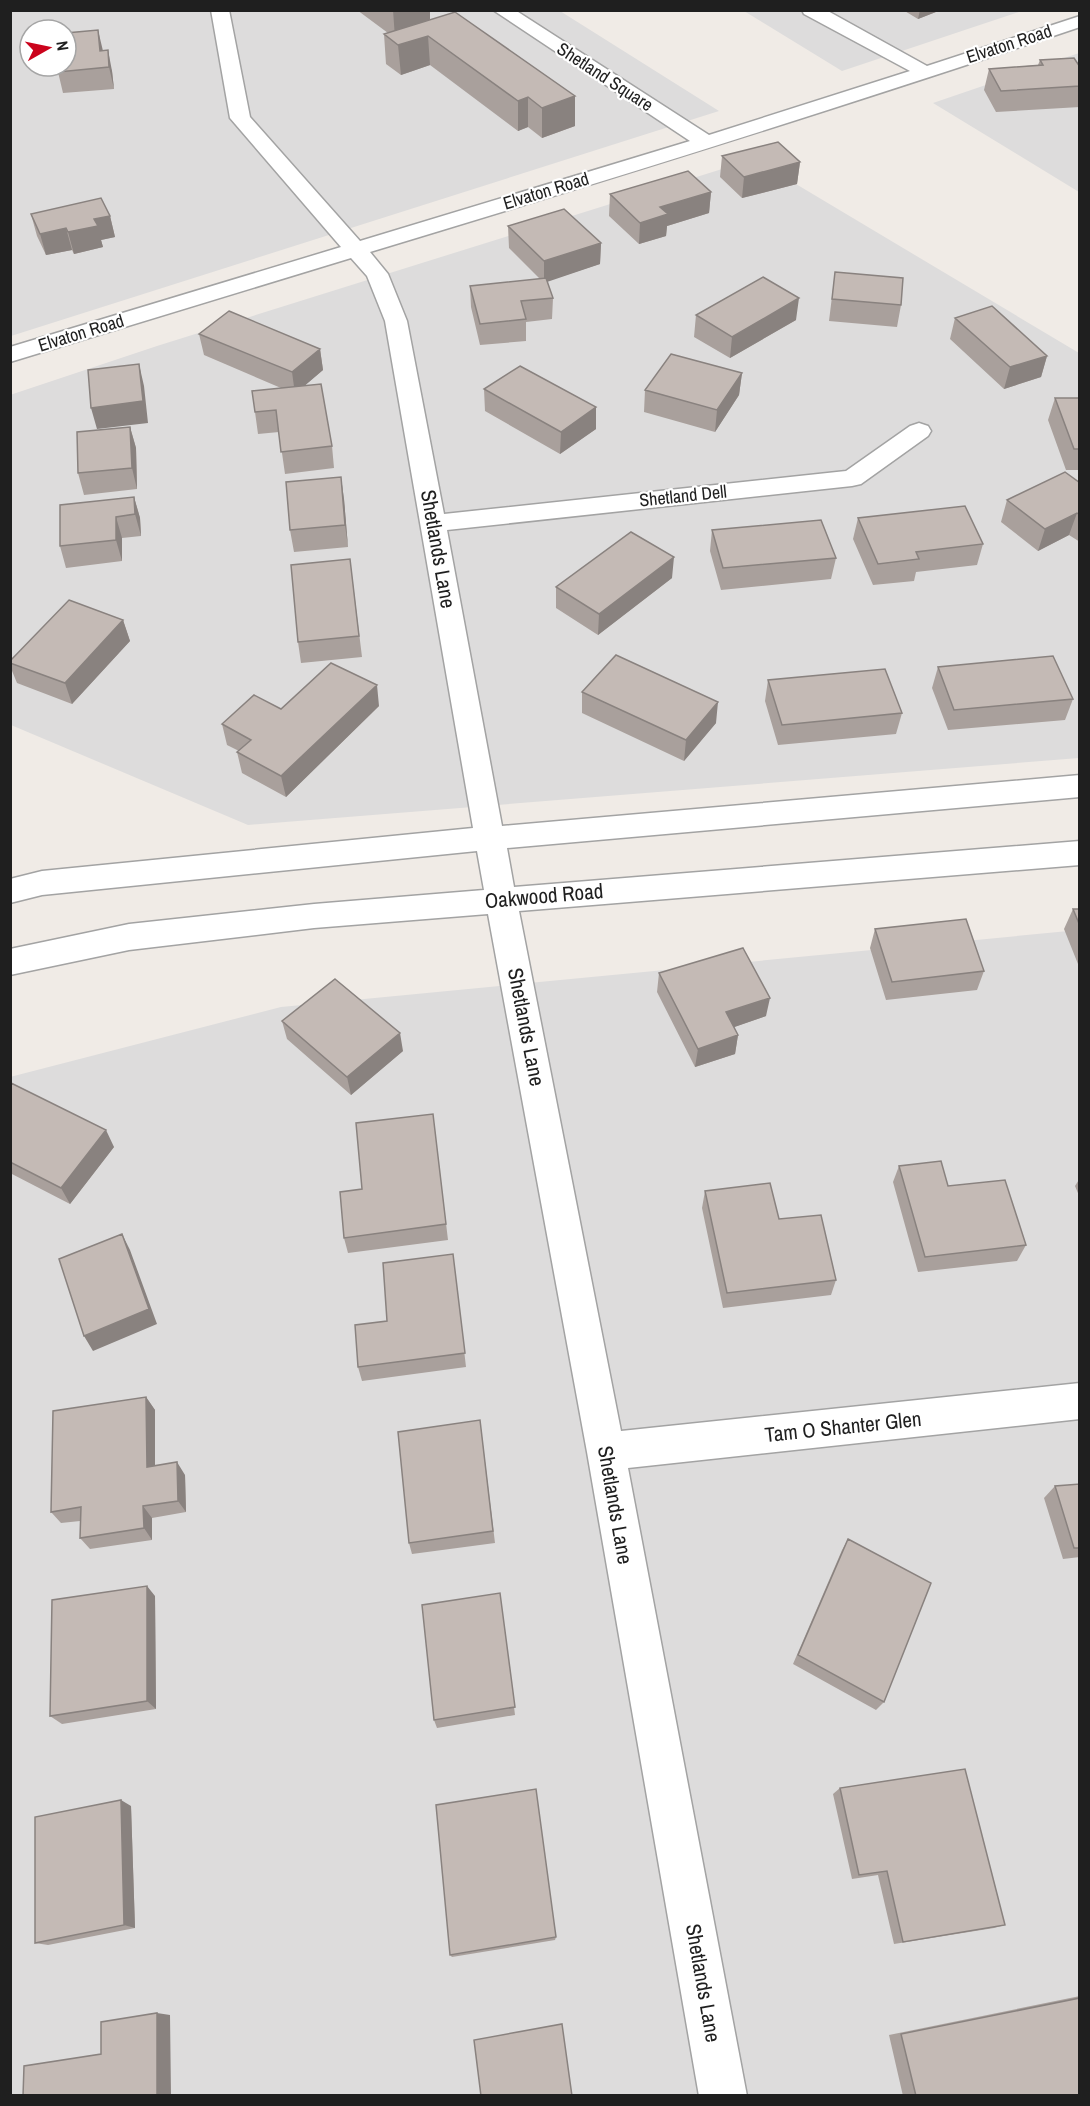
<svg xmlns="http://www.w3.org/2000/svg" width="1090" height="2106" viewBox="0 0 1090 2106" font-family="'Archivo Narrow',sans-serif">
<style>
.residential{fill:#dddcdc;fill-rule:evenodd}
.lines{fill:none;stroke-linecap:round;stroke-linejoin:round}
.minor-casing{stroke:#a3a3a3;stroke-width:3}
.minor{fill:#fff;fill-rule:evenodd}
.wall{fill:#a9a09c}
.shaded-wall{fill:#89827f}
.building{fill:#c4bab5;stroke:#89827f;stroke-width:1.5}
.labels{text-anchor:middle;stroke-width:4.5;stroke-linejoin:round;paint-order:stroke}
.far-street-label{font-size:18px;fill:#1f1f1f;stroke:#fff}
.street-label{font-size:21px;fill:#1f1f1f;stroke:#fff}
</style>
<rect width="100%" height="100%" fill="#f0ebe6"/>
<!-- residential -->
<path class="residential" d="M11 11H560L719 111 11 336ZM30 30H66V66H30Z
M744 11H1022L842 71Z
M1079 53V192L933 103Z
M754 159 1079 353V758L248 825 11 725 10 395 157 346Z
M1079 930V2095H11L10 1077 281 1007Z"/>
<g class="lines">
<!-- minor casing -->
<g class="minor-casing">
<path id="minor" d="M211 10H229L250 117 360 241 690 141 493 10H515L709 135 910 71 804 14 802 10H826L927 66 1080 16V27C844 107 608 180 370 252L388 274 407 321 444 514 846 471 910 426 919 423 928 426 931 431 928 436 861 484 852 486 447 530 502 826 1080 775V797L507 848 514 887 1080 841V865L519 911 621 1431 1080 1383V1419L628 1468 747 2096H699L587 1452 488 914 314 928 129 950 10 975V949L129 924 314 904 484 890 477 851 42 895 10 903V879L42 871 473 828 385 321 367 276 351 258 10 362V347L341 247 230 118Z"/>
</g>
<!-- minor -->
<use href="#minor" class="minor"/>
</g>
<!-- wall -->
<path class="wall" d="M357 10H430V20L575 96V126L542 138 528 127 518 131 430 65 401 75 386 64 384 34 388 33Z
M903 10H941L918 19Z
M103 51 112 71 114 89 63 93 58 72Z
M1040 60 1080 67V107L996 112 984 90 989 69 1038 65Z
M722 156 800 162 797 184 742 198 720 177Z
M711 192 709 213 667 226 666 236 639 244 609 216 610 194Z
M31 214 110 216 115 237 101 240 103 247 74 254 72 250 46 255 37 236Z
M508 226 601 243 600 264 547 281 553 298 552 319 526 322V341L480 345 471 307 470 286 540 279 509 248Z
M835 272 901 305 897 327 829 321Z
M696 315 796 320 730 358 694 337Z
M955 318 1047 356 1041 377 1004 389 950 339Z
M199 334 320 349 323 370 305 385 332 446 334 468 285 474 279 432 258 434 255 412 281 388 204 355Z
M742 373 739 395 715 432 644 412 645 390Z
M484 389 596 429 560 454 485 411Z
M1055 398H1080V470H1066L1048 420Z
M130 427 136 448 137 489 84 495 78 473Z
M1080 483V542L1069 535 1038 551 1001 522 1007 500Z
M134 497 140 518 141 536 122 538V561L66 568 60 546Z
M344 499 348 547 294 552 290 530Z
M858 518 983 544 977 565 916 572 914 581 873 585 853 539Z
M712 530 836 558 831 579 721 590 710 551Z
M350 559 362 657 301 663 298 642Z
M672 578 598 635 556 608V587Z
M123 620 130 641 72 704 17 683 10 666V661Z
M938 667 1073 699 1065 720 948 730 932 688Z
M768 680 902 713 896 734 778 745 765 701Z
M582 692 716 723 684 761 582 713Z
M379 706 286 797 242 773 237 752 239 751 227 745 222 724 281 709Z
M1073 909H1080V969L1064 929Z
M875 929 984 971 977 990 886 1000 870 948Z
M659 973 766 1016 734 1027 738 1035 735 1054 695 1067 657 992Z
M282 1021 403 1051 351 1095 287 1039Z
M10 1084 114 1147 70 1204 10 1173Z
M433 1114 448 1240 348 1253 344 1238 362 1189Z
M899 1166 948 1186 1026 1245 1017 1261 918 1272 893 1182Z
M1080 1178V1198L1075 1186Z
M705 1191 779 1219 836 1280 831 1295 723 1308 702 1208Z
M453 1254 466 1367 362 1381 358 1367 387 1321Z
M146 1397 155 1410V1466L185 1475 186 1512 152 1518V1540L90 1549 80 1538V1521L61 1523 51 1512Z
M480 1420 495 1543 412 1554 409 1543Z
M1080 1484V1557L1063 1559 1044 1498 1055 1486Z
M848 1539 884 1702 876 1710 793 1664 842 1550Z
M500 1593 515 1715 437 1728 434 1720Z
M155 1596 156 1709 62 1724 50 1716Z
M840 1788 1005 1925 994 1928 894 1944 878 1875 852 1879 833 1794Z
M131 1806 135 1928 48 1945 35 1943Z
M556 1937 555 1940 452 1957 450 1955Z
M1080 1996V2096H903L889 2035Z"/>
<!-- shaded-wall -->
<path class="shaded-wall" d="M393 10H430V27L395 38Z
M920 10H941L918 19Z
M98 30 103 51H100Z
M428 36 430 65 401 75 398 45Z
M108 50 112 71 114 89 109 67Z
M575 96V126L542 138V108Z
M528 97V127L518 131V101Z
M800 162 797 184 742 198 744 177Z
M711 192 709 213 667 226 666 236 639 244 640 223 660 207Z
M110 216 115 237 101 240 103 247 74 254 68 232 94 219Z
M66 228 72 250 46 255 40 234Z
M601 243 600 264 544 283V261Z
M799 298 796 320 730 358 732 337Z
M320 349 323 370 295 394 292 372Z
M1047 356 1041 377 1004 389 1010 367Z
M139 364 144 386 148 423 97 429 91 408Z
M742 373 739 395 715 432 717 410Z
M596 407V429L560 454 561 432Z
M130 427 136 448 137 489 132 468Z
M341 477 344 499 348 547 345 525Z
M134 497 140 518 141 536 135 514Z
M1077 513 1069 535 1038 551 1045 529Z
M116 517 122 538V561L116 540Z
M674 557 672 578 598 635 599 614Z
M123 620 130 641 72 704 65 683Z
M377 685 379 706 286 797 281 776Z
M718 702 716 723 684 761 686 740Z
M770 998 766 1016 723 1031 726 1012Z
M400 1033 403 1051 351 1095 347 1077Z
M738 1035 735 1054 695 1067 698 1049Z
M106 1130 114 1147 70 1204 61 1188Z
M122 1234 130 1250 157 1324 93 1351 84 1336Z
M146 1397 155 1410V1479L147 1467Z
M177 1462 185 1475 186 1512 178 1501Z
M143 1506 152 1518V1540L144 1528Z
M147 1586 155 1596 156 1709 147 1701Z
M121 1800 131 1806 135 1928 124 1925Z
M157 2013 170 2015 171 2096H157Z"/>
<!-- building -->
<path class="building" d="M455 12 575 96 542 108 528 97 518 101 428 36 398 45 384 34Z
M98 30 100 51 108 50 109 67 58 72V66H66V33Z
M1074 58 1080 67V86L1001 91 989 69 1043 65 1040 60Z
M778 142 800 162 744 177 722 156Z
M688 171 711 192 660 207 668 214 640 223 610 194Z
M101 198 110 216 94 219 98 226 68 232 66 228 40 234 31 214Z
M564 209 601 243 544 261 508 226Z
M835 272 903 278 901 305 832 299Z
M763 277 799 298 732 337 696 315Z
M546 278 553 298 521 301 526 319 480 324 470 286Z
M992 306 1047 356 1010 367 955 318Z
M229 311 320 349 292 372 199 334Z
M671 354 742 373 717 410 645 390Z
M139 364 143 401 91 408 88 370Z
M520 366 596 407 561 432 484 389Z
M321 384 332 446 281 452 276 410 255 412 252 391Z
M1055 398H1080V449H1074Z
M130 427 132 468 78 473 77 432Z
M1065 472 1080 483V515L1077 513 1045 529 1007 500Z
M341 477 345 525 290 530 286 482Z
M134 497 135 514 116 517V540L60 546V505Z
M965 506 983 544 916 552 919 559 878 564 858 518Z
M821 520 836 558 723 568 712 530Z
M631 532 674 557 599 614 556 587Z
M350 559 359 636 298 642 291 565Z
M69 600 123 620 65 683 10 663V661Z
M616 655 718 702 686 740 582 692Z
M1053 656 1073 699 954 710 938 667Z
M331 663 377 685 281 776 237 752 251 740 222 724 254 695 281 709Z
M885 669 902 713 782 725 768 680Z
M1073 909H1080V926Z
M966 919 984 971 892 982 875 929Z
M743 948 770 998 726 1012 738 1035 698 1049 659 973Z
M335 979 400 1033 347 1077 282 1021Z
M11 1083 106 1130 61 1188 10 1162Z
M433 1114 446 1224 344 1238 340 1192 362 1189 356 1123Z
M941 1161 948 1186 1005 1180 1026 1245 925 1257 899 1166Z
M770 1183 779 1219 821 1215 836 1280 727 1293 705 1191Z
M122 1234 149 1309 84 1336 59 1259Z
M453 1254 465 1353 358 1367 355 1325 387 1321 383 1263Z
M146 1397 147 1467 177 1462 178 1501 143 1506 144 1528 80 1538 81 1507 51 1512 53 1411Z
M480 1420 493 1531 409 1543 398 1432Z
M1080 1484V1548H1074L1055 1486Z
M848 1539 931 1583 884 1702 798 1655Z
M147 1586V1701L50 1716 52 1600Z
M500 1593 515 1707 434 1720 422 1605Z
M965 1769 1005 1925 903 1942 887 1871 859 1875 840 1788Z
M536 1789 556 1937 450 1955 436 1805Z
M121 1800 124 1925 35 1943V1817Z
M1080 1998V2096H916L901 2034Z
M157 2013V2096H23L24 2066 101 2054V2022Z
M562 2024 572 2096H481L474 2040Z"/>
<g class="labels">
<!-- far-street labels -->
<g class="far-street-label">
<text transform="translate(1009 44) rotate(-18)" y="6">Elvaton Road</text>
<text transform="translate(605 77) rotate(33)" y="6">Shetland Square</text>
<text transform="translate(546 191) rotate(-17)" y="6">Elvaton Road</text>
<text transform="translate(81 333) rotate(-17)" y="6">Elvaton Road</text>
<text transform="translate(683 496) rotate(-6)" y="6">Shetland Dell</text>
</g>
<!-- street labels -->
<g class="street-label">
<text transform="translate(438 549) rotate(80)" y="7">Shetlands Lane</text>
<text transform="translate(544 896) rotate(-5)" y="7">Oakwood Road</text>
<text transform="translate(526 1027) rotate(79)" y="7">Shetlands Lane</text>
<text transform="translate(843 1427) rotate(-6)" y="7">Tam O Shanter Glen</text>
<text transform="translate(615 1505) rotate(80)" y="7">Shetlands Lane</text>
<text transform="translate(703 1983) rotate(80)" y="7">Shetlands Lane</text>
</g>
</g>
<!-- border -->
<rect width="1090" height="2106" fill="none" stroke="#1f1f1f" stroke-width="24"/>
<!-- north arrow -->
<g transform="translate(48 48) rotate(81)"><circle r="28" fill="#ffffff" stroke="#a5a5a5" stroke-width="1.5"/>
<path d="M0-4.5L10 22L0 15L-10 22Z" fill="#cb031c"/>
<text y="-9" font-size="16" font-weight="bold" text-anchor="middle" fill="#1f1f1f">N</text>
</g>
</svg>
